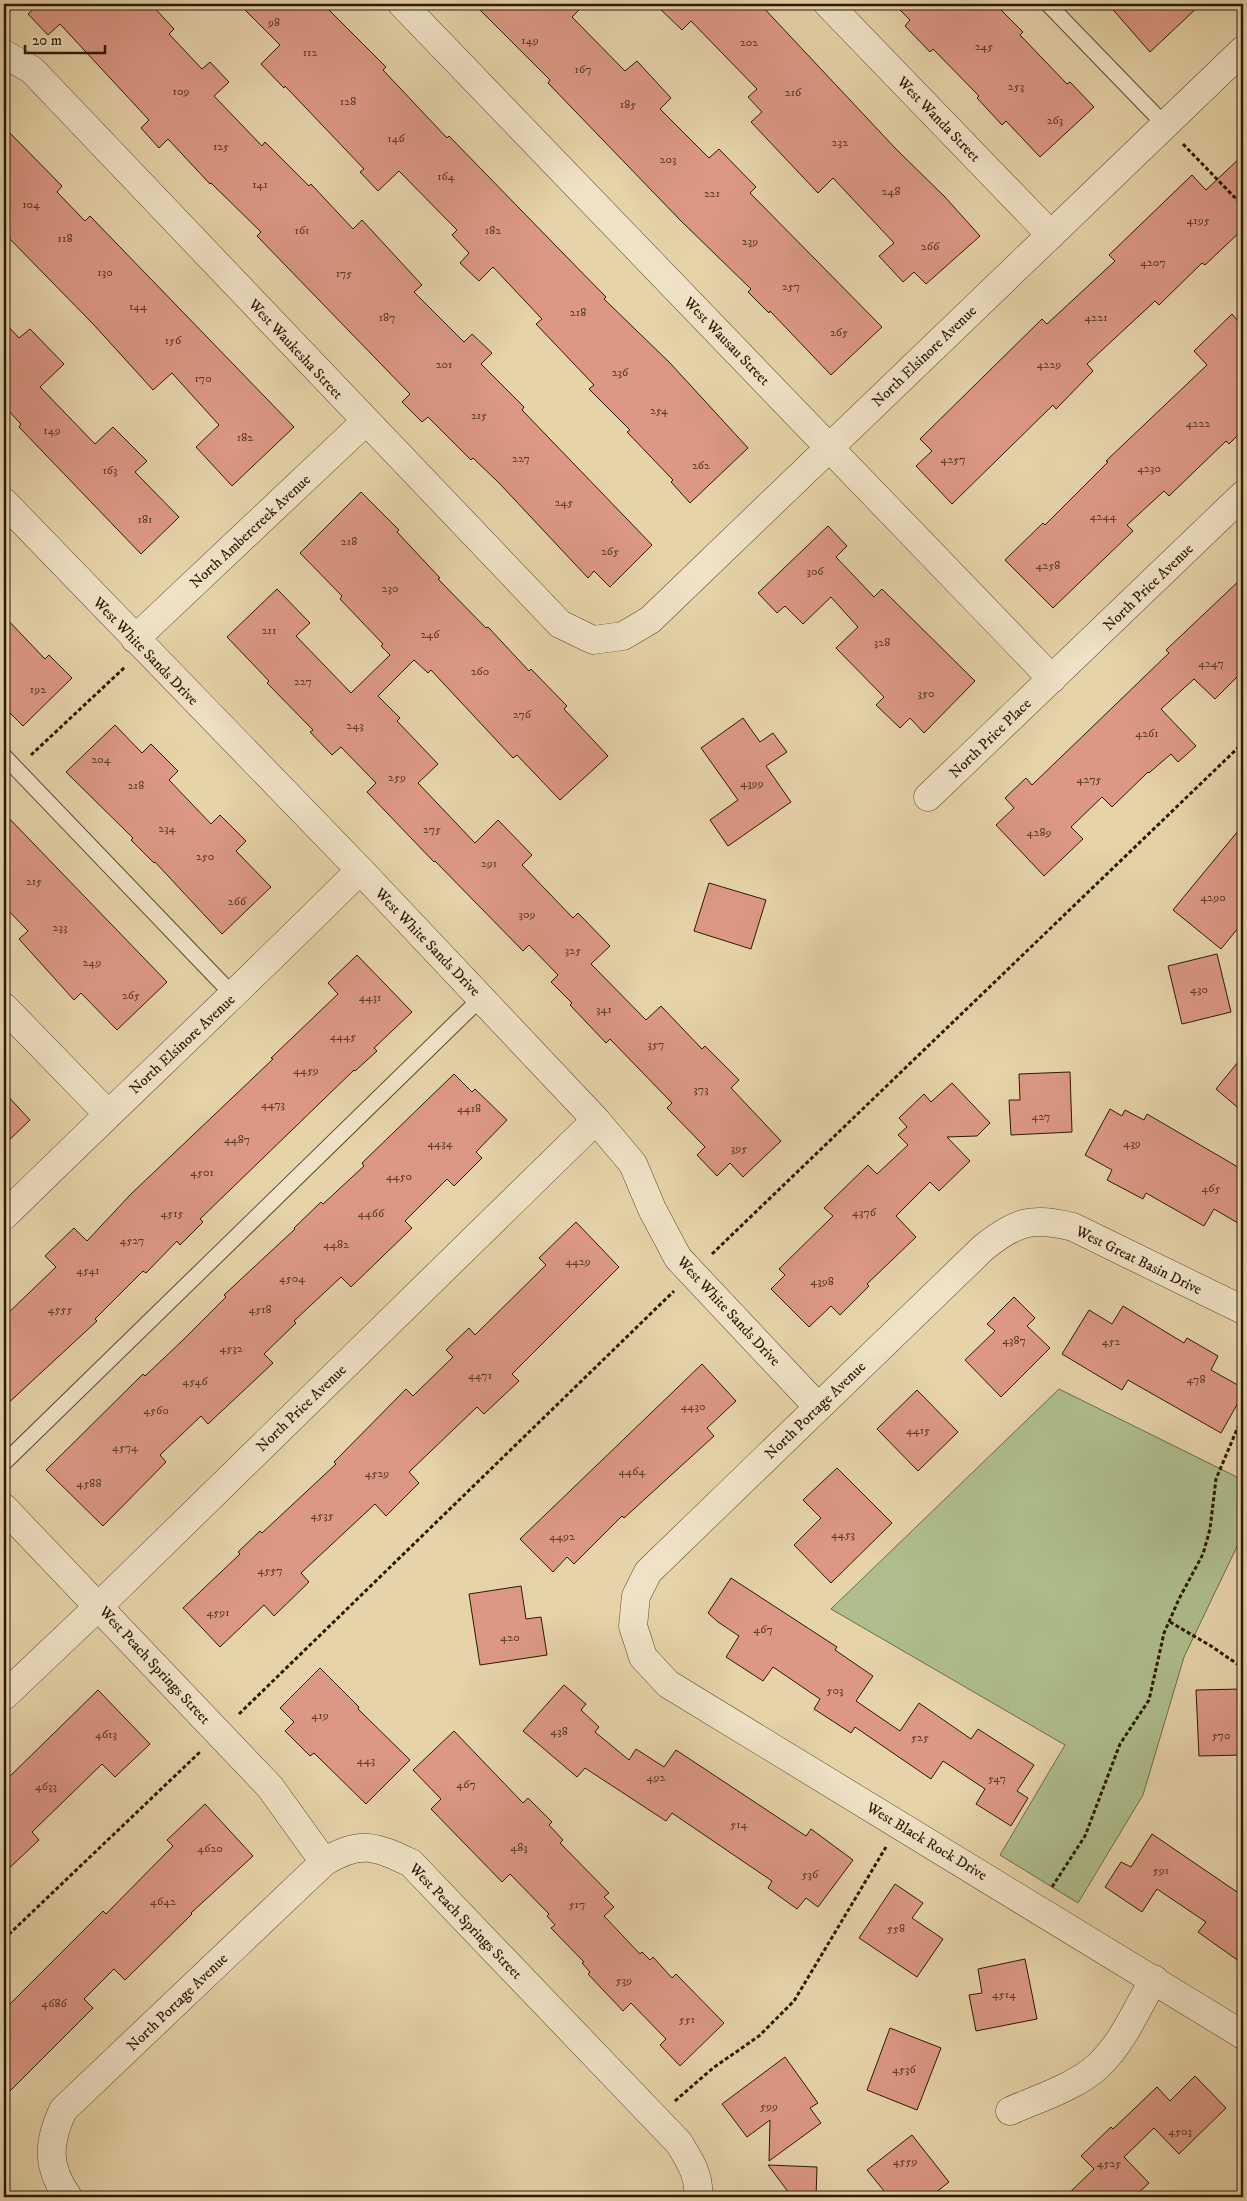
<svg xmlns="http://www.w3.org/2000/svg" width="1247" height="2201" viewBox="0 0 1247 2201" font-family="'IM FELL DW Pica',serif">
<style>
.green{fill:#afbe8c;stroke:#6e6c48}
.building{fill:#dc9884;stroke:#2c1905}
.lines{fill:none;stroke-linecap:round;stroke-linejoin:round}
.service-casing{stroke:#5a482e;stroke-width:17}
.minor-casing{stroke:#5a482e;stroke-width:29}
.path{stroke:#2c1905;stroke-width:3;stroke-dasharray:4 2.5;stroke-linecap:butt}
.service{stroke:#efe2c6;stroke-width:15}
.minor{stroke:#efe2c6;stroke-width:28}
.labels{text-anchor:middle;stroke-width:4;stroke-linejoin:round;paint-order:stroke}
.number-label{font-size:12px;fill:#583925}
.street-label{font-size:15px;fill:#2c1905;stroke:#efe2c6}
</style>
<rect width="100%" height="100%" fill="#e6d3a8"/>
<filter id="stains"><feTurbulence type="fractalNoise" baseFrequency=".004" numOctaves="4"/><feColorMatrix values="0 0 0 0 .2 0 0 0 0 .09 0 0 0 0 .02 0 0 0 .5 -.17"/></filter>
<radialGradient id="worn" r=".72"><stop offset=".6" stop-color="#630" stop-opacity="0"/><stop offset="1" stop-color="#630" stop-opacity=".3"/></radialGradient>
<!-- green -->
<path class="green" d="M1059 1389 1243 1480V1534L1184 1657 1143 1795 1078 1903 1000 1855 1065 1745 831 1609Z"/>
<!-- building -->
<path class="building" d="M39 4H151L174 29 169 34 202 69 210 62 229 82 214 96 262 146 265 142 309 186 311 184 353 229 362 220 422 285 414 292 464 342 472 334 492 353 481 364 524 407 522 410 652 545 610 587 594 571 588 578 500 484 473 458 471 460 428 417 422 422 402 402 410 394 257 236 261 232 211 183 210 184 168 139 159 148 141 128 149 120 60 24 48 35 28 14Z
M239 4H323L386 67 383 70 447 138 449 136 555 245 606 297 604 299 670 363 748 448 690 503 671 482 673 480 627 432 630 430 589 389 594 385 536 324 542 319 493 267 479 281 460 263 469 253 452 235 457 230 399 171 378 191 360 172 364 169 285 86 284 88 261 64 280 45Z
M474 4H585L572 17 625 71 637 61 671 98 660 109 709 158 719 149 756 187 750 193 882 327 831 375 770 311 769 313 748 292 751 289 681 221 548 83 550 80Z
M655 4H760L896 149 945 197 980 236 926 284 914 272 903 282 879 256 894 243 833 178 818 193 751 122 762 112 748 97 757 89 691 21 682 30Z
M894 4H995L1023 32 1020 35 1067 84 1070 82 1094 107 1040 157 1006 121 1002 125 977 98 979 96 933 49 930 52 905 26 910 20Z
M1108 4H1201L1150 52Z
M4 127 62 186 57 192 85 221 90 216 294 427 232 486 196 447 219 425 172 373 153 390 94 325 4 233Z
M1243 155V229L1205 265 1202 263 1159 305 1155 301 1087 364 1093 371 1056 409 1053 405 952 504 916 466 932 451 920 439 1042 319 1047 324 1115 261 1109 255 1192 175 1206 190Z
M1232 314 1243 327V430L1229 444 1226 441 1169 496 1164 491 1127 525 1133 531 1053 608 1005 560 1043 523 1045 525 1108 462 1106 461 1207 365 1194 351Z
M4 322 19 338 30 329 64 364 40 387 95 444 113 427 147 461 135 472 179 517 141 554 19 427 21 424 4 406Z
M361 492 399 530 397 532 440 578 438 579 486 628 488 627 529 671 531 669 567 706 564 709 608 756 560 800 517 755 513 758 431 670 428 673 414 660 378 696 400 718 397 721 438 764 418 783 475 843 498 820 532 855 522 865 573 918 578 913 610 946 591 964 646 1020 661 1006 702 1049 705 1046 739 1080 731 1088 781 1141 743 1177 730 1163 717 1176 697 1155 705 1147 667 1108 672 1103 610 1039 606 1043 570 1005 572 1003 551 982 558 975 529 945 523 951 435 861 434 862 367 792 376 783 341 747 332 755 310 732 313 730 267 683 269 681 227 637 277 589 310 623 296 636 351 693 390 655 381 646 383 644 340 599 342 596 300 553Z
M828 526 847 546 836 557 874 597 882 589 975 681 924 733 910 718 900 728 876 705 884 697 836 648 858 627 831 597 803 624 785 606 777 613 758 593Z
M1243 577V671L1215 699 1194 679 1161 709 1196 746 1178 762 1171 754 1149 773 1148 772 1112 807 1102 797 1071 827 1083 839 1044 876 996 825 1014 808 1005 798 1026 778 1032 785 1169 653 1166 650Z
M4 616 45 659 49 655 72 678 23 726 4 707Z
M743 718 760 742 773 733 787 752 766 766 791 802 728 846 710 820 738 800 701 748Z
M115 725 142 753 151 744 178 771 169 780 211 824 220 815 246 841 236 851 271 887 222 934 155 862 154 863 131 840 133 838 66 772Z
M4 813 167 982 117 1030 81 993 74 1000 19 939 28 931 4 906Z
M1243 825V922L1221 949 1173 910Z
M709 883 766 900 751 949 694 931Z
M1217 954 1231 1012 1182 1024 1168 966Z
M357 955 412 1012 374 1048 377 1051 355 1071 354 1070 200 1219 203 1222 180 1245 177 1241 146 1273 143 1271 95 1319 97 1321 4 1407V1317L56 1267 45 1256 74 1228 87 1241 131 1194 273 1059 271 1058 338 994 328 983Z
M1243 1056V1112L1216 1089Z
M1070 1072 1072 1132 1011 1135 1009 1100H1020L1019 1074Z
M454 1074 472 1092 475 1089 507 1120 476 1152 482 1158 454 1186 447 1179 405 1221 412 1228 351 1287 341 1277 294 1321 296 1323 264 1354 273 1363 208 1424 201 1416 160 1455 166 1462 103 1526 46 1470 143 1374 145 1376 183 1340 226 1297 224 1295 295 1229 294 1228 321 1202 323 1204 364 1166 362 1163Z
M952 1083 990 1123 977 1136 947 1137 970 1161 939 1191 930 1182 896 1216 916 1237 867 1284 869 1286 840 1315 831 1306 809 1327 771 1289 785 1275 779 1269 833 1216 824 1208 868 1165 877 1174 908 1145 898 1135 907 1127 899 1118 924 1094 931 1102Z
M4 1092 30 1120 4 1145Z
M1110 1109 1122 1116 1125 1110 1144 1120 1147 1114 1243 1170V1226L1214 1209 1204 1226 1146 1193 1143 1199 1107 1180 1112 1170 1085 1155Z
M576 1222 619 1267 512 1374 519 1381 484 1414 477 1407 409 1472 419 1483 386 1516 375 1504 301 1573 309 1582 274 1616 264 1605 220 1647 183 1608 240 1554 238 1552 260 1531 262 1533 336 1464 334 1462 406 1389 413 1396 453 1357 446 1350 469 1328 475 1335 546 1265 539 1258Z
M1014 1297 1035 1318 1027 1326 1050 1348 1001 1397 965 1360 995 1331 987 1324Z
M1123 1306 1184 1343 1187 1338 1218 1356 1211 1370 1243 1388V1394L1221 1433 1128 1380 1122 1390 1062 1354 1089 1310 1112 1324Z
M702 1364 736 1401 707 1428 714 1436 624 1518 622 1516 574 1564 567 1557 553 1572 520 1539Z
M917 1390 958 1432 918 1471 877 1429Z
M837 1468 892 1523 831 1583 794 1545 821 1518 803 1500Z
M731 1578 837 1647 835 1650 873 1676 856 1701 900 1731 919 1703 971 1739 978 1729 1034 1765 1017 1791 1028 1798 1011 1826 976 1804 985 1789 943 1761 931 1779 855 1727 851 1733 814 1709 820 1699 773 1667 763 1681 726 1657 739 1636 718 1622 708 1613Z
M521 1586 526 1619 541 1617 547 1655 480 1665 469 1594Z
M320 1668 359 1707 358 1709 410 1760 366 1804 314 1753 310 1756 285 1731 294 1722 280 1708Z
M564 1685 586 1704 581 1710 599 1727 595 1732 629 1760 636 1749 664 1767 676 1750 806 1836 811 1829 853 1860 818 1907 806 1898 797 1909 768 1888 772 1881 672 1813 666 1821 585 1768 577 1777 523 1731Z
M1242 1689 1243 1755 1199 1756 1196 1690Z
M98 1690 150 1744 115 1777 102 1764 32 1832 39 1840 4 1873V1782Z
M454 1731 523 1803 528 1798 552 1822 549 1825 563 1840 560 1843 609 1893 604 1897 614 1907 604 1916 640 1954 642 1952 650 1960 653 1957 672 1978 676 1974 724 2023 680 2066 660 2045 666 2039 631 2003 623 2011 588 1974 590 1972 582 1963 584 1962 551 1928 555 1925 547 1916 549 1914 510 1874 502 1882 431 1809 441 1799 413 1770Z
M205 1804 253 1856 191 1913 192 1914 125 1980 114 1969 84 1999 93 2008 4 2097V2010L103 1911 106 1914 173 1846 167 1840Z
M1152 1834 1243 1896V1964L1198 1932 1206 1922 1157 1889 1142 1912 1105 1887 1121 1862 1131 1867Z
M895 1884 923 1903 912 1918 943 1939 917 1977 859 1938Z
M1025 1959 1037 2019 976 2031 969 1995 982 1993 978 1969Z
M890 2028 941 2048 917 2110 867 2090Z
M785 2057 818 2103 810 2108 821 2123 769 2161 770 2120 747 2137 722 2104Z
M1195 2076 1226 2108 1179 2154 1154 2128 1124 2157 1149 2183 1134 2197H1065L1094 2169 1081 2156 1111 2127 1113 2129 1157 2087 1170 2101Z
M912 2135 949 2182 930 2197H889L867 2170Z
M768 2165 817 2167 816 2197H792Z"/>
<g class="lines">
<!-- service casing -->
<g class="service-casing">
<path id="service" d="M1048 4 1165 125
M4 756 234 996
M4 1463 481 998"/>
</g>
<!-- minor casing -->
<g class="minor-casing">
<path id="minor" d="M402 4 1052 679
M828 4 1051 235
M4 54 32 70 560 624 593 640 623 636 650 620 1243 50
M4 502 360 870 596 1120 633 1164 652 1209 678 1258 818 1407
M135 639 365 422
M928 797 1243 495
M4 1007 108 1114
M4 1216C122 1100 243 987 360 870
M1243 1310 1073 1227C1032 1216 1015 1222 983 1248L648 1572 636 1596 633 1626 643 1657 668 1684 1243 2035
M4 1508 270 1787 324 1862C360 1840 375 1846 411 1863L679 2143C690 2161 700 2176 698 2197
M4 1696 99 1606 596 1120
M1010 2111C1037 2099 1077 2086 1098 2066 1123 2043 1137 2008 1154 1979
M68 2197C46 2166 48 2143 63 2110L324 1862"/>
</g>
<!-- path -->
<path class="path" d="M4 15 15 4
M1183 144 1243 206
M31 755 125 667
M712 1254 1243 743
M1170 1622 1211 1646 1243 1668
M239 1714 674 1291
M1052 1887 1085 1836 1120 1744 1149 1700 1164 1633 1179 1599 1203 1554 1210 1529 1216 1479 1243 1415
M4 1939 200 1752
M675 2101 713 2068 759 2036 794 2001 886 1847"/>
<!-- service -->
<use href="#service" class="service"/>
<!-- minor -->
<use href="#minor" class="minor"/>
</g>
<g class="labels">
<!-- number labels -->
<g class="number-label">
<text x="274" y="26">98</text>
<text x="530" y="44">149</text>
<text x="749" y="46">202</text>
<text x="984" y="50">245</text>
<text x="310" y="56">112</text>
<text x="583" y="73">167</text>
<text x="1016" y="90">253</text>
<text x="181" y="95">109</text>
<text x="793" y="96">216</text>
<text x="348" y="105">128</text>
<text x="628" y="108">185</text>
<text x="1055" y="124">263</text>
<text x="396" y="142">146</text>
<text x="840" y="146">232</text>
<text x="221" y="150">125</text>
<text x="668" y="163">203</text>
<text x="446" y="180">164</text>
<text x="260" y="188">141</text>
<text x="891" y="195">248</text>
<text x="712" y="197">221</text>
<text x="31" y="208">104</text>
<text x="1198" y="224">4195</text>
<text x="302" y="234">161</text>
<text x="493" y="234">182</text>
<text x="65" y="242">118</text>
<text x="750" y="245">239</text>
<text x="930" y="250">266</text>
<text x="1153" y="266">4207</text>
<text x="105" y="276">130</text>
<text x="344" y="277">175</text>
<text x="791" y="290">257</text>
<text x="138" y="310">144</text>
<text x="578" y="316">218</text>
<text x="387" y="321">187</text>
<text x="1096" y="321">4221</text>
<text x="839" y="336">265</text>
<text x="173" y="344">156</text>
<text x="444" y="368">201</text>
<text x="1049" y="368">4229</text>
<text x="620" y="376">236</text>
<text x="203" y="382">170</text>
<text x="659" y="414">254</text>
<text x="479" y="419">215</text>
<text x="1198" y="427">4222</text>
<text x="52" y="434">149</text>
<text x="245" y="441">182</text>
<text x="521" y="462">227</text>
<text x="953" y="463">4257</text>
<text x="701" y="469">262</text>
<text x="1149" y="472">4230</text>
<text x="110" y="474">163</text>
<text x="564" y="506">245</text>
<text x="1103" y="520">4244</text>
<text x="145" y="523">181</text>
<text x="349" y="545">218</text>
<text x="610" y="555">265</text>
<text x="1048" y="569">4258</text>
<text x="815" y="575">306</text>
<text x="390" y="592">230</text>
<text x="269" y="634">211</text>
<text x="430" y="638">246</text>
<text x="882" y="646">328</text>
<text x="1211" y="667">4247</text>
<text x="480" y="675">260</text>
<text x="303" y="685">227</text>
<text x="38" y="693">192</text>
<text x="926" y="697">350</text>
<text x="522" y="718">276</text>
<text x="355" y="729">243</text>
<text x="1147" y="737">4261</text>
<text x="101" y="763">204</text>
<text x="397" y="781">259</text>
<text x="1089" y="783">4275</text>
<text x="752" y="787">4399</text>
<text x="136" y="789">218</text>
<text x="167" y="832">234</text>
<text x="432" y="833">275</text>
<text x="1039" y="836">4289</text>
<text x="205" y="860">250</text>
<text x="489" y="867">291</text>
<text x="34" y="885">215</text>
<text x="1213" y="901">4290</text>
<text x="237" y="905">266</text>
<text x="527" y="918">309</text>
<text x="60" y="931">233</text>
<text x="573" y="954">325</text>
<text x="92" y="966">249</text>
<text x="1199" y="993">430</text>
<text x="131" y="999">265</text>
<text x="370" y="1001">4431</text>
<text x="604" y="1013">341</text>
<text x="343" y="1040">4445</text>
<text x="656" y="1048">357</text>
<text x="306" y="1074">4459</text>
<text x="701" y="1093">373</text>
<text x="273" y="1108">4473</text>
<text x="469" y="1112">4418</text>
<text x="1041" y="1120">427</text>
<text x="237" y="1143">4487</text>
<text x="440" y="1147">4434</text>
<text x="1132" y="1147">439</text>
<text x="739" y="1152">395</text>
<text x="202" y="1176">4501</text>
<text x="399" y="1180">4450</text>
<text x="1211" y="1192">465</text>
<text x="864" y="1216">4376</text>
<text x="172" y="1217">4515</text>
<text x="371" y="1217">4466</text>
<text x="132" y="1244">4527</text>
<text x="336" y="1248">4482</text>
<text x="578" y="1265">4429</text>
<text x="88" y="1274">4541</text>
<text x="292" y="1282">4504</text>
<text x="822" y="1285">4398</text>
<text x="60" y="1313">4555</text>
<text x="260" y="1313">4518</text>
<text x="1014" y="1344">4387</text>
<text x="1111" y="1345">452</text>
<text x="231" y="1352">4532</text>
<text x="480" y="1379">4471</text>
<text x="1196" y="1383">478</text>
<text x="195" y="1385">4546</text>
<text x="693" y="1410">4430</text>
<text x="156" y="1414">4560</text>
<text x="918" y="1434">4415</text>
<text x="125" y="1451">4574</text>
<text x="632" y="1475">4464</text>
<text x="377" y="1477">4529</text>
<text x="89" y="1487">4588</text>
<text x="322" y="1519">4535</text>
<text x="843" y="1538">4453</text>
<text x="562" y="1540">4492</text>
<text x="270" y="1574">4557</text>
<text x="218" y="1616">4591</text>
<text x="763" y="1633">467</text>
<text x="510" y="1641">420</text>
<text x="835" y="1694">503</text>
<text x="320" y="1719">419</text>
<text x="559" y="1735">438</text>
<text x="106" y="1738">4613</text>
<text x="1221" y="1739">570</text>
<text x="920" y="1741">525</text>
<text x="366" y="1764">443</text>
<text x="656" y="1781">492</text>
<text x="997" y="1782">547</text>
<text x="466" y="1788">467</text>
<text x="46" y="1790">4633</text>
<text x="739" y="1828">514</text>
<text x="519" y="1851">483</text>
<text x="210" y="1852">4620</text>
<text x="1161" y="1874">591</text>
<text x="810" y="1878">536</text>
<text x="163" y="1905">4642</text>
<text x="577" y="1908">517</text>
<text x="896" y="1932">558</text>
<text x="624" y="1984">539</text>
<text x="1004" y="1998">4514</text>
<text x="54" y="2007">4686</text>
<text x="687" y="2023">551</text>
<text x="904" y="2073">4536</text>
<text x="769" y="2110">599</text>
<text x="1180" y="2135">4503</text>
<text x="905" y="2165">4559</text>
<text x="1109" y="2167">4525</text>
</g>
<!-- street labels -->
<g class="street-label">
<text transform="translate(939 119) rotate(46)" y="5">West Wanda Street</text>
<text transform="translate(727 341) rotate(46)" y="5">West Wausau Street</text>
<text transform="translate(296 349) rotate(47)" y="5">West Waukesha Street</text>
<text transform="translate(924 356) rotate(-44)" y="5">North Elsinore Avenue</text>
<text transform="translate(250 531) rotate(-43)" y="5">North Ambercreek Avenue</text>
<text transform="translate(1148 587) rotate(-44)" y="5">North Price Avenue</text>
<text transform="translate(146 651) rotate(46)" y="5">West White Sands Drive</text>
<text transform="translate(990 738) rotate(-44)" y="5">North Price Place</text>
<text transform="translate(428 942) rotate(46)" y="5">West White Sands Drive</text>
<text transform="translate(182 1044) rotate(-43)" y="5">North Elsinore Avenue</text>
<text transform="translate(1139 1260) rotate(26)" y="5">West Great Basin Drive</text>
<text transform="translate(729 1311) rotate(47)" y="5">West White Sands Drive</text>
<text transform="translate(301 1408) rotate(-44)" y="5">North Price Avenue</text>
<text transform="translate(815 1410) rotate(-44)" y="5">North Portage Avenue</text>
<text transform="translate(155 1665) rotate(47)" y="5">West Peach Springs Street</text>
<text transform="translate(927 1841) rotate(31)" y="5">West Black Rock Drive</text>
<text transform="translate(466 1921) rotate(46)" y="5">West Peach Springs Street</text>
<text transform="translate(177 2002) rotate(-44)" y="5">North Portage Avenue</text>
</g>
</g>
<!-- margin -->
<rect width="1247" height="2201" fill="none" stroke="#e6d3a8" stroke-width="20"/>
<rect x="5" y="5" width="1237" height="2191" fill="none" stroke="#2c1905" stroke-width="2.5"/>
<rect x="10" y="10" width="1227" height="2181" fill="none" stroke="#2c1905"/>
<!-- scale -->
<path d="M25 45v8h80v-8" fill="none" stroke="#2c1905" stroke-width="2.5"/>
<text x="32" y="45" font-size="15" fill="#2c1905" stroke="#efe2c6" stroke-width="4" paint-order="stroke">20 m</text>
<rect width="100%" height="100%" filter="url(#stains)"/>
<rect width="100%" height="100%" fill="url(#worn)"/>
</svg>
